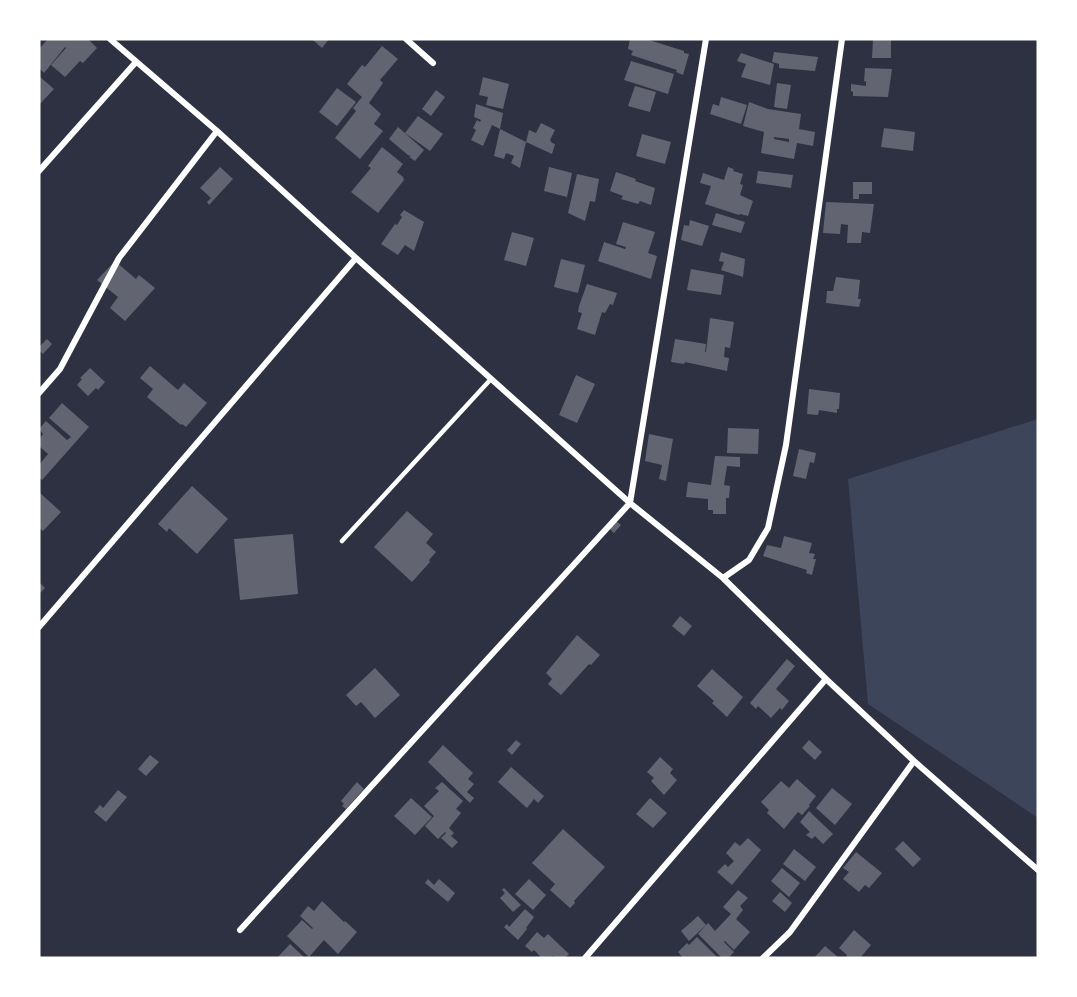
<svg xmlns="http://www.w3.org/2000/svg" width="1077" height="997" viewBox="0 0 1077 997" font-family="Mulish,sans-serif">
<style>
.green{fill:#3c4559}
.building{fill:#626471;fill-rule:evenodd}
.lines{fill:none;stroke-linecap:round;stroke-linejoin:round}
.service{stroke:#fff;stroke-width:4.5}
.minor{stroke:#fff;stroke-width:6}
</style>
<rect width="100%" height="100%" fill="#2d3142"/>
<!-- green -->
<path class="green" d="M1038 419V818L868 704 848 479Z"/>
<!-- building -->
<path class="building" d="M48 39H88L97 48 83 63 80 61 65 77 51 65 66 48 65 47 44 73 39 68V49Z
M312 39H329L322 48Z
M630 39H646L684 51V53L689 54 683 75 676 72 677 70 631 55 633 51 628 49Z
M873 39 891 40V58H872Z
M382 46 398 59 380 80 383 83 369 103 381 114 374 124 383 131 360 159 335 138 356 111 353 108 362 97 347 84 362 65 365 67Z
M774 52 818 57 815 71 779 68V64L772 62Z
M741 53 774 64 770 85 741 77 746 64 737 61Z
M631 61 674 74 668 94 624 80Z
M865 68 892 69 888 97 853 96V92L851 91V84L866 86V82L864 81Z
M39 76 54 89 39 105Z
M483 77 509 84 503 109 486 105 488 97 479 95Z
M777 83 791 85 787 109 774 107Z
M635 86 656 92 650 112 628 106Z
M337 88 356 102 337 126 319 112Z
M436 90 445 97 431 116 422 109Z
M721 97 747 105 741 124 710 114 713 104 719 106Z
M749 102 768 109 801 114 799 129 815 132 813 146 797 143 794 159 761 153 764 132 743 126ZM774 137 789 139V142L774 139Z
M476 104 503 113 500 129 492 125 483 146 471 140 476 130 473 128 477 120 480 122 481 120 474 117Z
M418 116 443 134 430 151 405 133Z
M541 123 555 130 550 140 552 143 555 144 552 154 526 142 529 130 536 133Z
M398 127 424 150 415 161 409 157 411 156 409 155V156L389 139Z
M884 128 915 132 913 151 881 147Z
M500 129 526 142 520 168 511 163 514 156 506 153 504 159 494 156Z
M642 134 671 142 665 164 636 156Z
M382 147 403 164 397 172 403 177 404 180 378 213 351 192 371 168 368 166Z
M220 167 233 179 209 205 207 202 211 198 200 188Z
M549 167 572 173 567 197 544 191Z
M728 167 734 169 733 171 743 174 740 184 743 185 740 195 753 201 748 216 740 214 739 215 705 204 711 186 700 183 703 173 724 180Z
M758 171 793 175 791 188 756 183Z
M616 172 636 179 635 181 655 188 651 205 640 201 638 204 621 199 623 196 610 191Z
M577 174 599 179 595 202 590 201 585 221 568 213Z
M853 182H872V194H859V199H853Z
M826 202 874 204 870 233 862 232 861 243H847L848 225 841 224 840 234 823 233Z
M404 210 424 222 414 251 405 245 398 255 381 244 395 224 397 225 402 217 400 215Z
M716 213 745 222 741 233 712 225Z
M690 220 709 226 702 246 681 240 684 225 689 226Z
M623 222 655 232 648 253 657 256 651 279 598 261 604 242 625 249 626 247 616 244Z
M512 232 534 238 526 266 504 260Z
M721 252 745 259 743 277 721 270 724 262 719 261Z
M561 259 585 265 578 293 554 287Z
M115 261 136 279 139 275 155 288 125 321 110 308 118 297 97 280Z
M691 269 724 275 721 295 687 290Z
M836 277 860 280 858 299H861L859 307 826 303 827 291H833Z
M587 284 617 293 613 305 610 304 605 313 602 312 595 335 577 329 582 313 578 312 579 306Z
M710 318 734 322 730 348 725 347 724 357 729 358 727 371 685 362 684 364 671 362 675 339 706 344 705 352H706Z
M47 339 52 344 43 354 39 350V347Z
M150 366 178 390 184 383 207 403 186 427 182 424 181 425 147 397 153 389 140 378Z
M90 368 105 382 98 390 96 388 88 396 77 385 82 379 80 378Z
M576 375 595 384 577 423 559 415Z
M809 389 840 393 839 409H837V413L819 410 818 415 807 414Z
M62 403 89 427 42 480 39 478V465L48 454 39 446V439L43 434 39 429 46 421 67 440 71 437 49 418Z
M728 428 759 429 758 454 727 453Z
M649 434 673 439 666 481 659 479 662 465 645 461Z
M799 449 816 453 814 463 810 462 806 479 793 476Z
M715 456 740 457V467L727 466 724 485 730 486 729 498H726V514H713V510H708V499L686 497 688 482 711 485Z
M192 486 228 519 197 554 169 528 167 532 158 524Z
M39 492 61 512 43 531 39 528Z
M407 511 433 534 426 543 436 552 429 560 430 562 412 582 374 547Z
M614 519 621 525 614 533 608 527Z
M293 534 298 594 240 600 234 539Z
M784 536 812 543 809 553 815 554 813 559H816L812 575 806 573 807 570 763 556 767 545 781 548Z
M39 582 45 588 39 594Z
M680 616 692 626 684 636 672 626Z
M577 635 600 655 591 665 589 664 561 695 548 684 552 679 546 673Z
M787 659 795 666 776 689 789 701 782 710 780 708 771 718 758 706 756 709 750 703Z
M375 668 400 695 375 718 361 702 356 706 346 695Z
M712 669 743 697 727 717 712 703 714 701 697 686Z
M516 740 521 744 512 755 507 750Z
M809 740 822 752 815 760 802 748Z
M443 745 473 773 468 779 474 784 467 792 474 798 470 803 428 762Z
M150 755 159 762 146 776 138 769Z
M660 757 673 769 670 773 677 780 664 795 651 781 654 778 647 772Z
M511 767 544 796 538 803 534 799 527 808 498 782Z
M797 779 816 796 809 805 810 806 802 815 798 812 784 829 767 813 769 810 761 802 781 781 789 788Z
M357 782 364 789 346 809 342 806 344 804 341 801Z
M442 782 463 801 456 809 461 813 449 828 454 833 451 836 458 842 452 848 441 838 446 833 445 832 438 839 425 826 434 816 424 806 439 791 435 788Z
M832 788 852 804 835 825 816 808Z
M118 790 127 797 106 822 94 812 100 805 103 808Z
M411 798 432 817 415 835 394 816Z
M650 798 667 813 653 828 636 814Z
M809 811 833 834 823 844 815 836 812 839 806 835 810 832 800 822Z
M563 829 605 867 574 901 575 903 570 908 550 890 555 884 532 863Z
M748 838 761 850 732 885 717 872 725 864 728 867 734 861 726 853 735 842 740 846Z
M903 841 921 859 913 867 895 849Z
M794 849 816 867 805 881 783 864Z
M856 852 882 873 869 888 865 885 859 892 843 879 849 872 843 868Z
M782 868 800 883 789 897 771 881Z
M428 879 434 885 439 879 455 893 448 902 425 883Z
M529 879 546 895 533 910 515 894Z
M504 888 521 905 513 912 500 898 505 893 502 890Z
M738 890 748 898 740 906 743 910 736 919 750 932 734 950 725 941 724 942 734 952 728 958H722L698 934 708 923 715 931 731 914 723 907Z
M780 892 792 903 785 912 772 901Z
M322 901 344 922 345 921 357 932 338 954 324 940 309 957 287 936 302 920 312 929 313 928 300 916 308 906 314 911Z
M525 909 534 917 526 928 527 929 518 940 504 927 507 924 509 927Z
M698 916 706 925 689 941 681 931Z
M854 930 871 945 860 958H846L847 955 839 948Z
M537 932 544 938 548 934 569 954 565 958H556L553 956 551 958H538L540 956 534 950 532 952 525 946Z
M697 937 718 958H683L678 952 687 943 689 945Z
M290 944 305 958H277Z
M825 946 839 958H814Z"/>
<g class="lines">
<!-- service -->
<path class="service" d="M342 541 491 379"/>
<!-- minor -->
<path class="minor" d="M110 39 217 131 356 258 630 503 723 578 826 679 914 761 1038 870
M406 39 433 63
M39 171 136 62
M39 393 60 369 119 258 217 131
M723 578 749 560 768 528 786 445 842 39
M39 627 356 258
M240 930 630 503 706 39
M585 958 826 679
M763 958 790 932 914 761"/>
</g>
<!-- border -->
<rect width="1077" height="997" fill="none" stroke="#ffffff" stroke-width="81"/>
</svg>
